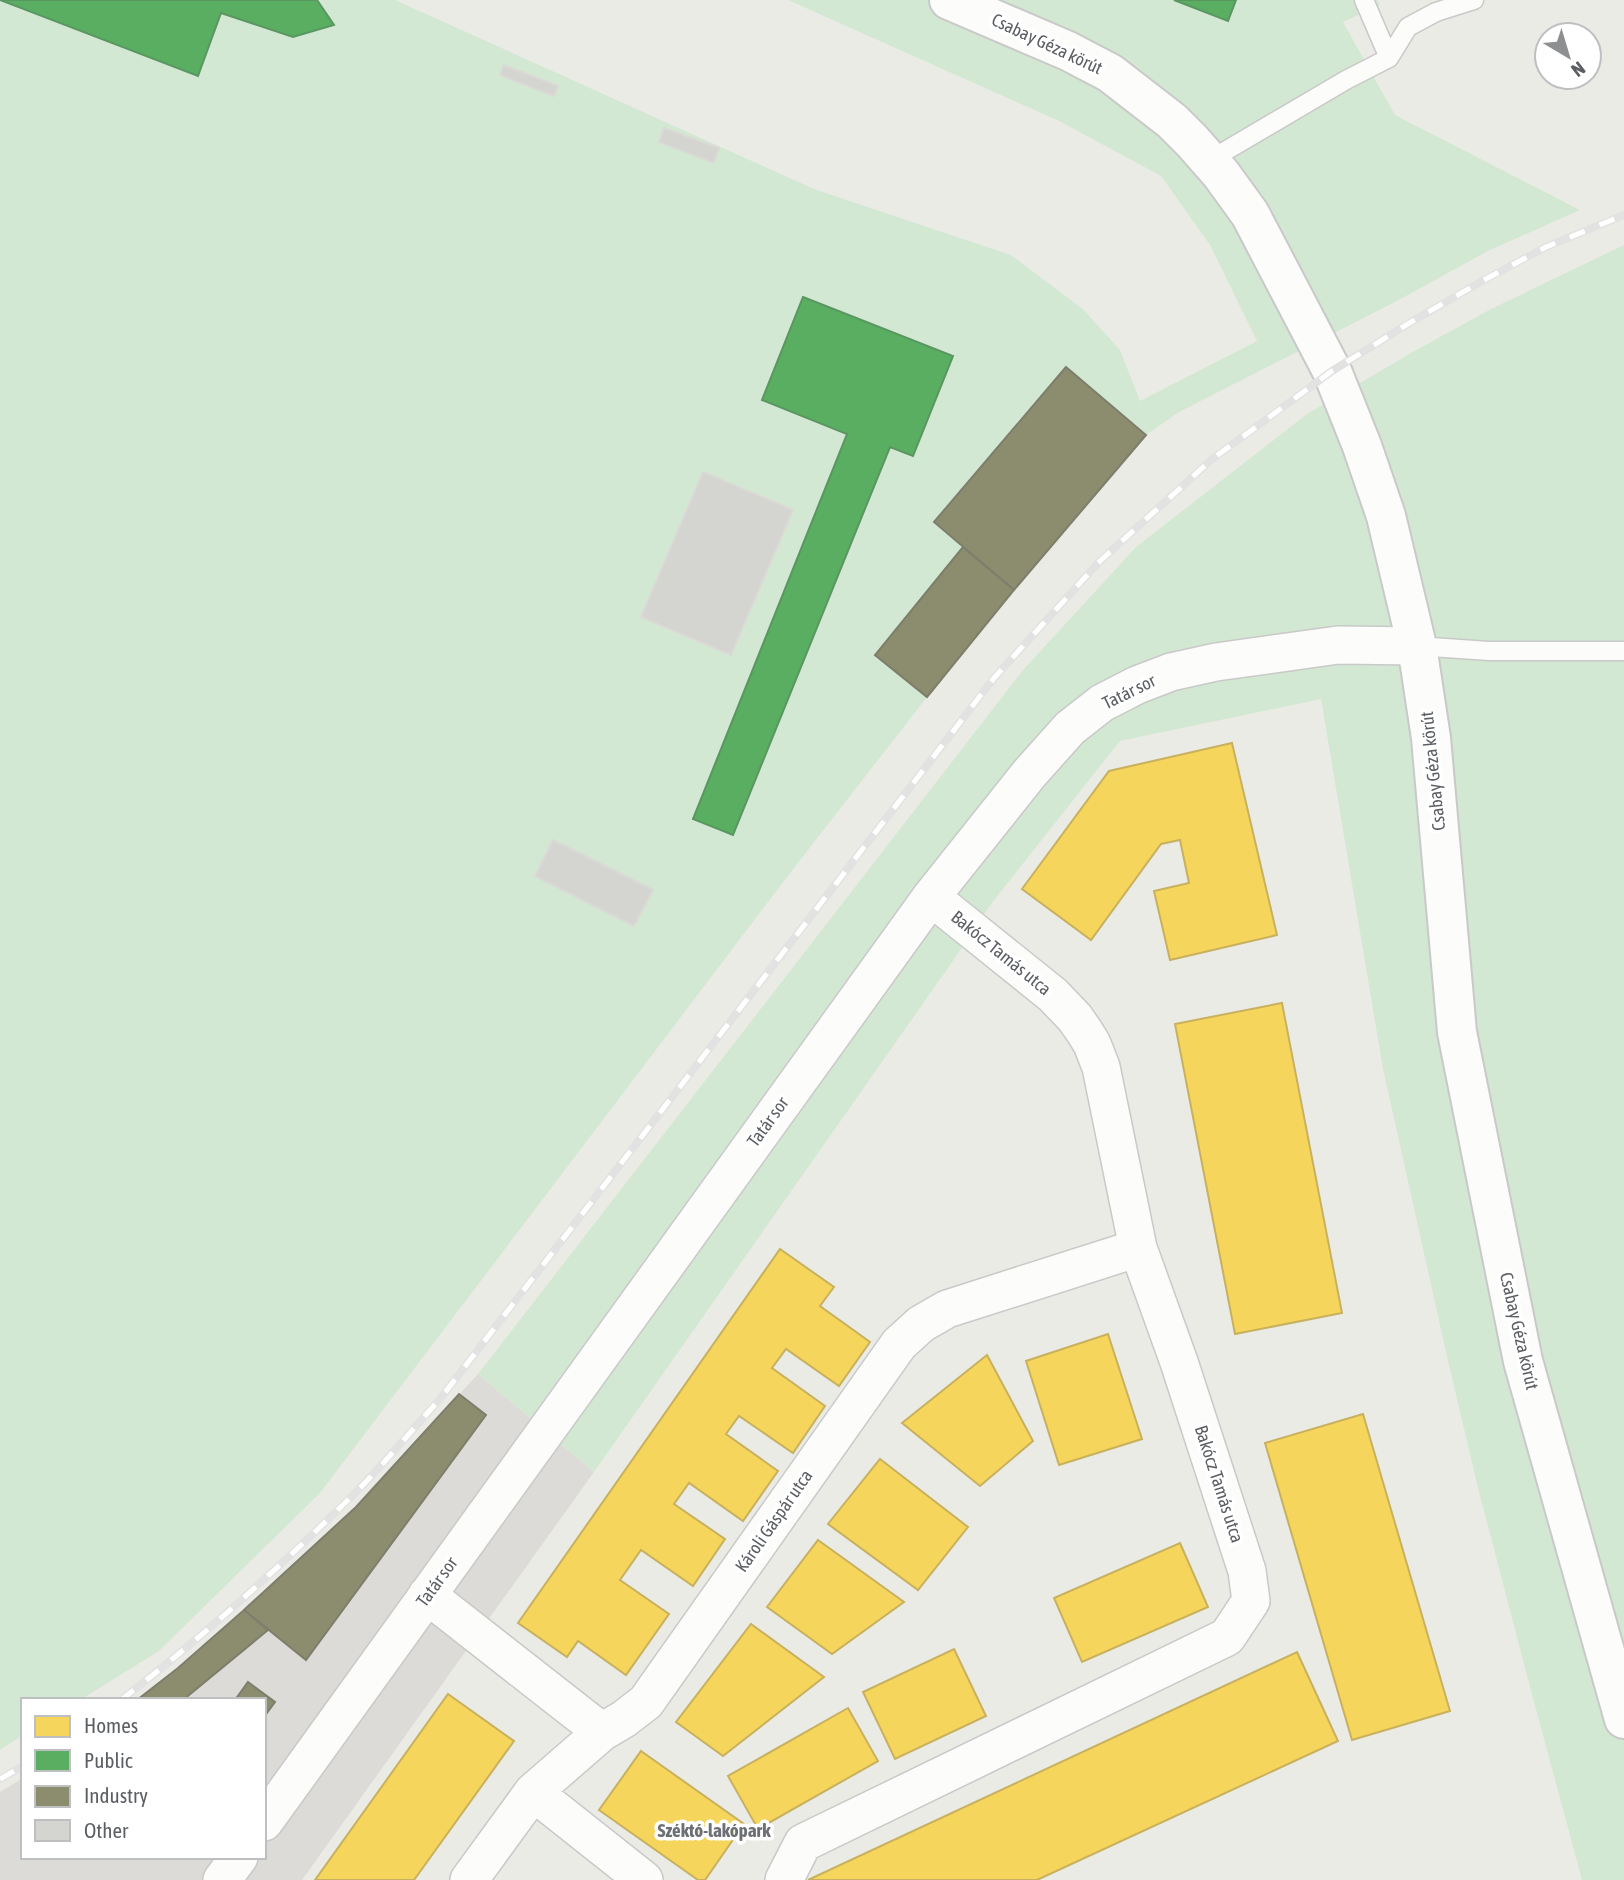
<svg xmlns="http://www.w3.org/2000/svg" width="1624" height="1880" viewBox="0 0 1624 1880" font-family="'Asap Condensed',sans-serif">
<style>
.industrial{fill:#dcdbd7}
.green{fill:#d3e8d2}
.homes{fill:#f6d55c;stroke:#c8b15e;stroke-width:2}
.public{fill:#5aae61;stroke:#5a9662;stroke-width:2}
.industry{fill:#8c8c6e;stroke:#7d7e6b;stroke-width:2}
.building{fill:#d4d4d1;stroke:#dad9d5;stroke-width:2}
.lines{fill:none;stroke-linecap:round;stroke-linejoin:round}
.service-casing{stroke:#c8c9c8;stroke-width:21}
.minor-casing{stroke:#c8c9c8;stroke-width:40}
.tertiary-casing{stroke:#c8c9c8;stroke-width:42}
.service{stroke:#fcfcfb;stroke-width:18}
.minor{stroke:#fcfcfb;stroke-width:37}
.tertiary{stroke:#fcfcfb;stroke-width:38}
.rail-casing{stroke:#e2e2e2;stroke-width:8}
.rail{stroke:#fff;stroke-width:5;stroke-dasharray:16;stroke-linecap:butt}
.labels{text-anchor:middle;stroke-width:7;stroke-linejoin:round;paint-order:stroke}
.street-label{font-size:18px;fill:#5b5e63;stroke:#fff}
.neighbourhood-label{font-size:19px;font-weight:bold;fill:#6c7075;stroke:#fff}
</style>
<rect width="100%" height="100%" fill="#ebebe6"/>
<!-- industrial -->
<path class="industrial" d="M478 1374 594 1472 302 1880H0V1792L23 1778V1857H264V1700H137L178 1668 244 1610 356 1507Z"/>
<!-- green -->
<path class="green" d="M0 0H395L814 189 1011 255 1083 309 1120 350 1140 401 1257 341 1210 245 1161 176 1059 121 788 0H1174L1227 21 1236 0H1377L1380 5 1343 22 1395 115 1580 210 1488 251 1395 302 1179 412 1146 435 1014 590 927 697 787 877 320 1493 159 1651 80 1700H23V1735L0 1750Z
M1624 245V1880H1582L1530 1687 1478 1488 1448 1361 1383 1069 1321 699 1120 741 991 904 955 958 594 1472 478 1374 1023 670 1136 547 1307 414 1418 349 1491 309Z"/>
<!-- homes -->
<path class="homes" d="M1232 743 1277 935 1170 960 1154 891 1189 883 1180 840 1161 844 1091 940 1022 889 1109 771Z
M1282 1003 1342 1313 1235 1334 1175 1024Z
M780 1249 834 1287 820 1306 870 1342 839 1386 786 1349 772 1368 825 1406 793 1453 739 1416 726 1434 778 1471 743 1521 689 1483 674 1504 725 1539 693 1586 641 1550 620 1580 669 1614 626 1675 578 1641 567 1657 518 1623Z
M1108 1334 1142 1439 1059 1465 1026 1361Z
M987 1355 1033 1441 980 1486 902 1423Z
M1363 1414 1450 1711 1352 1740 1265 1443Z
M880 1459 968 1527 918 1590 828 1524Z
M818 1540 904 1602 832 1654 767 1607Z
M1180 1543 1208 1607 1082 1662 1054 1598Z
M751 1624 824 1677 723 1756 676 1722Z
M954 1649 986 1716 895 1759 863 1692Z
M1297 1652 1338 1741 1037 1880H808Z
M448 1694 514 1741 414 1880H315Z
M848 1708 878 1761 758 1829 728 1776Z
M641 1751 744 1824 705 1880H698L599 1810Z"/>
<!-- public -->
<path class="public" d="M0 0H317L334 25 293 37 221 13 198 76Z
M1174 0H1236L1228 21Z
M803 297 953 356 913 456 890 447 733 835 693 819 847 434 762 400Z"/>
<!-- industry -->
<path class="industry" d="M1066 367 1146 435 1014 590 934 522Z
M963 547 1014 590 927 697 875 655Z
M459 1394 486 1415 306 1660 244 1610 356 1507Z
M244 1610 268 1630 183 1700H137L178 1668Z
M248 1682 275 1702 264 1717V1700H235Z"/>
<!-- building -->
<path class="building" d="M504 65 558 86 554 96 500 75Z
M664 128 719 148 714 163 659 142Z
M703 472 793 510 731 655 641 617Z
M553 840 653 890 634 926 535 876Z"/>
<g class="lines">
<!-- service casing -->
<g class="service-casing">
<path id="service" d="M1364 0 1389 58
M1210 160 1346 80 1389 58 1408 27 1436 12 1474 0
M1417 646 1489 651H1624"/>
</g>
<!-- minor casing -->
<g class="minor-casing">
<path id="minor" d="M427 1595 602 1732
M533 1792 644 1880
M264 1822 931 897 1029 774 1070 728 1102 703 1137 685 1171 672 1216 662 1338 645 1417 646
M222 1880 239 1857
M469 1880 533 1792 602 1732 624 1719 646 1702 899 1344 921 1324 947 1309 1138 1248
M784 1880 803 1843 1227 1637 1251 1601 1247 1571 1179 1362 1138 1248 1101 1067 1092 1044 1086 1034 1075 1018 1053 995 931 897"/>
</g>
<!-- tertiary casing -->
<g class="tertiary-casing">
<path id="tertiary" d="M949 0 1068 51 1110 73 1172 121 1192 141 1221 174 1250 214 1332 371 1362 446 1386 516 1417 646 1431 738 1457 1032 1523 1361 1624 1719"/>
</g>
<!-- service -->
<use href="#service" class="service"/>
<!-- minor -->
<use href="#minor" class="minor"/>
<!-- tertiary -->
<use href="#tertiary" class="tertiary"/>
<!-- rail casing -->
<g class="rail-casing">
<path id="rail" d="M121 1700C203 1637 280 1567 354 1494 384 1464 411 1431 440 1399L994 678 1099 562 1211 460 1332 371 1416 319 1484 280 1546 247 1624 215
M0 1779 23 1766"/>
</g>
<!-- rail -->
<use href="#rail" class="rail"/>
</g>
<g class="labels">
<!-- street labels -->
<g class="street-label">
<text transform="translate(1047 44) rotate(25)" y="6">Csabay Géza körút</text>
<text transform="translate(1129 692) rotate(-26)" y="6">Tatár sor</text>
<text transform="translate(1433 771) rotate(-96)" y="6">Csabay Géza körút</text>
<text transform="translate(1001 953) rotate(39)" y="6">Bakócz Tamás utca</text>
<text transform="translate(768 1122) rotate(-54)" y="6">Tatár sor</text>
<text transform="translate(1519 1331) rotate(77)" y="6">Csabay Géza körút</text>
<text transform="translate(1219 1484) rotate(72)" y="6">Bakócz Tamás utca</text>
<text transform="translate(774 1521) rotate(-55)" y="6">Károli Gáspár utca</text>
<text transform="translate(437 1582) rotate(-54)" y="6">Tatár sor</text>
</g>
<!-- neighbourhood labels -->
<g class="neighbourhood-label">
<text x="714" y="1837">Széktó-lakópark</text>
</g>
</g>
<!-- legend -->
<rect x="21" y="1698" width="245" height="161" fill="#ffffff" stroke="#bdbfc1" stroke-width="2"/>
<rect x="35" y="1716" width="35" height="21" fill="#f6d55c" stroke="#bdbfc1" stroke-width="2"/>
<text x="84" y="1733" font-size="21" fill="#5b5e63">Homes</text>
<rect x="35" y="1750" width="35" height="21" fill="#5aae61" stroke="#bdbfc1" stroke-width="2"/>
<text x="84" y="1768" font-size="21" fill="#5b5e63">Public</text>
<rect x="35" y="1786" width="35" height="21" fill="#8c8c6e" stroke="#bdbfc1" stroke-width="2"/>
<text x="84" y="1803" font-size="21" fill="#5b5e63">Industry</text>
<rect x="35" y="1820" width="35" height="21" fill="#d4d4d1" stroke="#bdbfc1" stroke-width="2"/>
<text x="84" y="1838" font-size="21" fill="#5b5e63">Other</text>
<!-- north arrow -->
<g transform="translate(1568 56) rotate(142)"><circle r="33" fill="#ffffff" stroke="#bdbfc1" stroke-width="2"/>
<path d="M0-5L12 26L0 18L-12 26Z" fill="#8d8f91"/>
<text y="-10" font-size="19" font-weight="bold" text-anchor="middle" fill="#5b5e63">N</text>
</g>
</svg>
